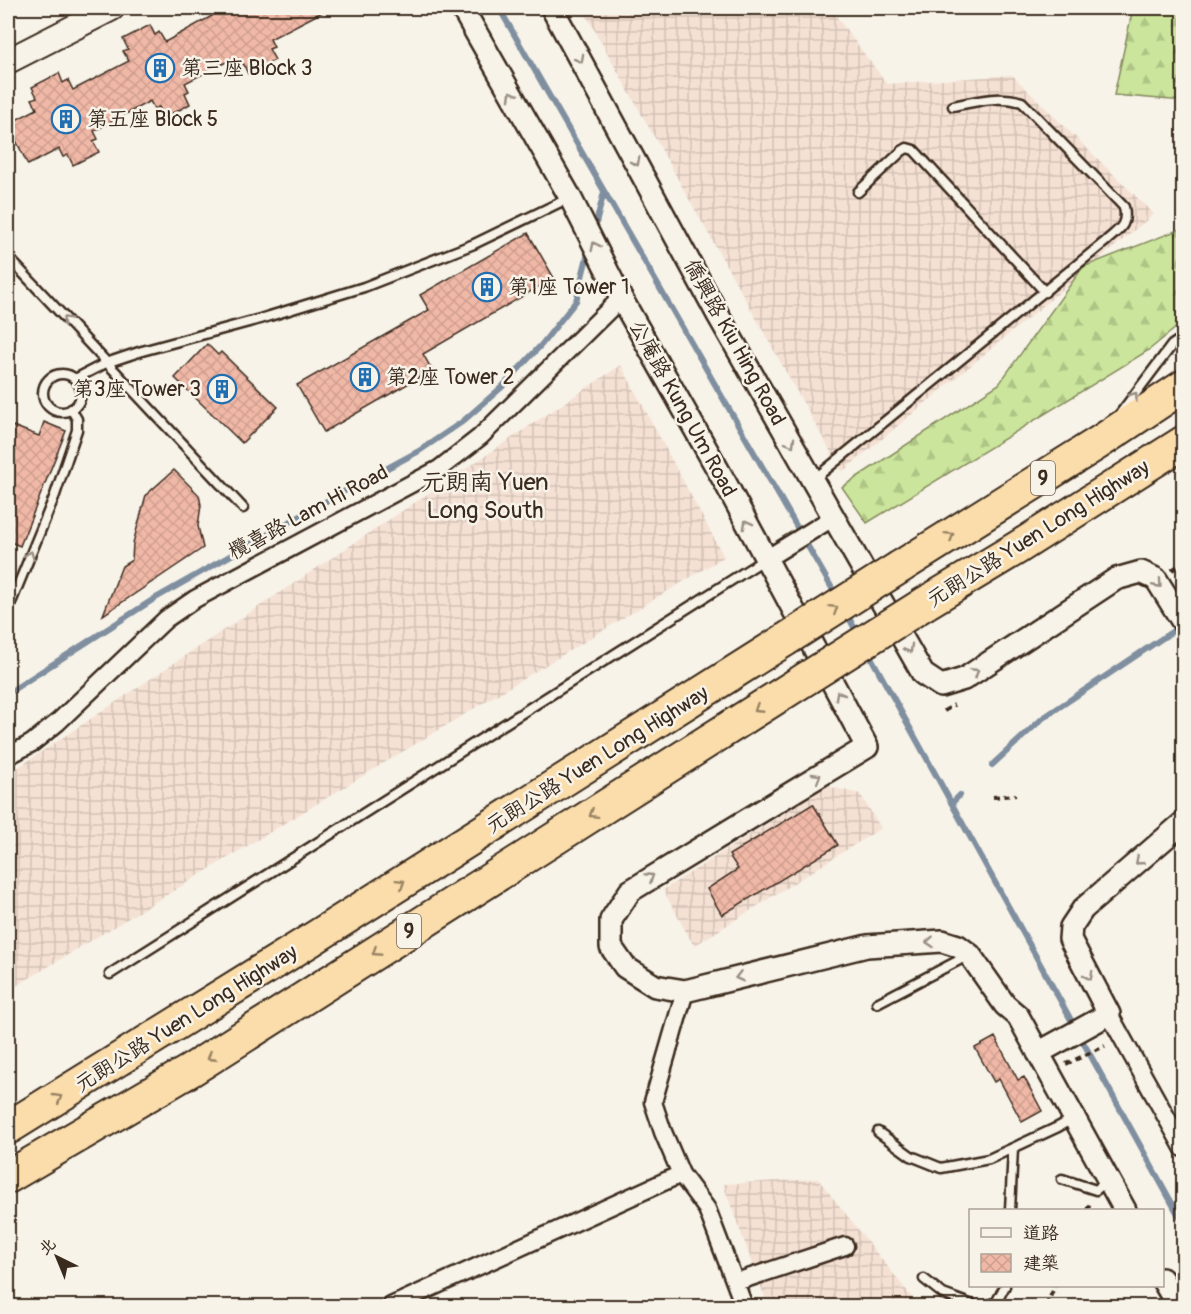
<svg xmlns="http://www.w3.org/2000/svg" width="1191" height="1314" viewBox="0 0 1191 1314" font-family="Pangolin,'LXGW WenKai TC',sans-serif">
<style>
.industrial{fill:url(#industrial-grid)}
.forest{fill:url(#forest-firs);stroke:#83885d;stroke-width:1.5}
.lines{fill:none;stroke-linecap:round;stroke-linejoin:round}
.stream{stroke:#808fa0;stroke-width:6}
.building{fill:url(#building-cross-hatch);stroke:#3b2a1e;stroke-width:1.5}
.service-casing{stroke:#3b2a1e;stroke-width:13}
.minor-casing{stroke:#3b2a1e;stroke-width:21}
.tertiary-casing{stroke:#3b2a1e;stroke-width:26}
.secondary-casing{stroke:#3b2a1e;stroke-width:28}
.motorway-casing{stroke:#3b2a1e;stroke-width:36}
.path{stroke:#3b2a1e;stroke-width:4;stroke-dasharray:6 4.5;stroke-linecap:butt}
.service{stroke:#f7f3e8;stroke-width:8}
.minor{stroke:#f7f3e8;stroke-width:16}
.tertiary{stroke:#f7f3e8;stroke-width:21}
.secondary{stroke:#f7f3e8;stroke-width:24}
.motorway{stroke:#faddab;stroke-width:32}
.motorway-bridge-casing{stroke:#3b2a1e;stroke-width:36;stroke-linecap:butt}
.motorway-bridge{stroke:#faddab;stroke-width:32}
.oneway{stroke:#998e83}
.oneway2{stroke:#9a8464}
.labels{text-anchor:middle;stroke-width:5;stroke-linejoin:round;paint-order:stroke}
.shield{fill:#f7f3e8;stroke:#73665b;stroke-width:1.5}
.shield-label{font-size:20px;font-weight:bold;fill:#3b2a1e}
.poi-label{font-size:21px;fill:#3b2a1e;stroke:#f7f3e8;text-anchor:start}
.street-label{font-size:21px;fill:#3b2a1e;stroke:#f7f3e8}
.quarter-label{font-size:24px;fill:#3b2a1e;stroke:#f7f3e8}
</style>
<defs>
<pattern id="industrial-grid" width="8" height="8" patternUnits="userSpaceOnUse" patternTransform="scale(1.5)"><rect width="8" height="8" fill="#f5e1d4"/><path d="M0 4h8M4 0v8" fill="none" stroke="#d3c1b6"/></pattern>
<pattern id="forest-firs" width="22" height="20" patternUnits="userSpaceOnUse" patternTransform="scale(1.5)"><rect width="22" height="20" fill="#cbe59c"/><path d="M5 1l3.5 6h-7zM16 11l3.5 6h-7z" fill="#afc586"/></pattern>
<pattern id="building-cross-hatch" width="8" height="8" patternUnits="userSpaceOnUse" patternTransform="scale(1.5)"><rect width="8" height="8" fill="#f0b8a7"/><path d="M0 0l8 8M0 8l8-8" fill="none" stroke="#cf9e8f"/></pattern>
</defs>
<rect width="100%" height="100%" fill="#f7f3e8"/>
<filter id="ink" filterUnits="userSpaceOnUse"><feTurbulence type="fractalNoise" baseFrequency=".0167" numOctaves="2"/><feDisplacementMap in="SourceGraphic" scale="12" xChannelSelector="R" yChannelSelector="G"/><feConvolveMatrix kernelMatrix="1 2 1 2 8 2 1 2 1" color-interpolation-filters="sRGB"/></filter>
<g filter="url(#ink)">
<!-- industrial -->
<path class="industrial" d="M582 8H830L887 84 1012 75 1154 214 842 472Z
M621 365 724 557 8 991V774Z
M827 786 860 794 881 828 694 946 663 890Z
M818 1179 919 1306H768L723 1184Z"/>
<!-- forest -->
<path class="forest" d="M1133 8H1183V101L1114 95Z
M1183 228V322L1149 350 867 523 842 487 999 384 1083 267Z"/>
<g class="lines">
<!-- stream -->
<path class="stream" d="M499 8 837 597
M594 231 604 192
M845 611 859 636
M867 650 1184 1225
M8 693 154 599 330 499 419 451 462 422 502 387 542 344 576 301 589 249
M992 765 1043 718 1182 625
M952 803 960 795"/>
</g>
<!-- building -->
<path class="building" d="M208 8H330L270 39 274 47 269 49 275 60 248 74 243 63 238 65 234 58 185 83 189 91 185 93 190 104 181 109 164 117 159 107 154 109 150 101 94 131 98 139 93 141 99 152 73 165 68 155 63 157 59 149 28 165 8 124 37 109 32 99 37 97 32 87 59 73 63 83 68 80 73 90 129 61 123 51 128 49 123 39 150 25 155 35 159 32 165 42 212 16Z
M528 233 554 278 423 354 432 370 324 432 297 385 429 310 420 295Z
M207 344 218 355 221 352 278 407 242 443 175 378Z
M44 422 66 431 20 546 8 541V440L13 426 39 436Z
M174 470 199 495 201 505 198 526 203 548 103 615 122 566 132 560 133 543 146 495Z
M813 804 838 845 722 915 707 889 738 869 729 855Z
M995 1037 1018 1080 1024 1077 1042 1111 1022 1122 999 1079 994 1082 975 1048Z"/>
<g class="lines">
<!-- service casing -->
<g class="service-casing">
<path id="service" d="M858 192 902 151 907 148 914 150 1045 292
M8 257 243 508
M43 393a19 19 0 1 1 38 0a19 19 0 1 1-38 0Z
M75 379 106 363 142 351 260 319 364 287 474 244 569 198
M1120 414 1172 345 1184 337
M813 480 1106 241C1119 229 1128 226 1124 207L1022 102C998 95 977 101 953 106
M8 610 55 495 77 430V419L71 409
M110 974 765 559
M877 1003 969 955
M878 1132 911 1156 941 1168 989 1159 1058 1127 1074 1118
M1062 1179 1096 1190 1108 1180
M1010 1210 1013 1148
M924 1279 943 1294 976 1306
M987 1306 997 1301 1005 1286"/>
</g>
<!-- minor casing -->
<g class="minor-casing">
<path id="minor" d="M766 559 834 517
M8 756 32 743 58 722 166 619 195 599 439 469 480 437 621 298
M685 991 653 1102 663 1132 681 1174 707 1209 744 1306
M1109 1014 1184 1149
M736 1282 845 1246
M391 1306 681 1174"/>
</g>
<!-- tertiary casing -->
<g class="tertiary-casing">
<path id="tertiary" d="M462 8 570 197 621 298 726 484 867 747 630 891 611 920V947L625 967 655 986 685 991 867 946 942 941 958 946 970 955 1005 1005 1018 1016 1125 1210
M552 8 718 315 923 674 941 686 964 679 1116 579 1141 572 1156 579 1184 624
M1038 1053 1109 1014 1070 939 1071 927 1083 909 1184 822
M1162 1279 1178 1306"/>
</g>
<!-- secondary casing -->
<g class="secondary-casing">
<path id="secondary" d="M8 61 112 8"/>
</g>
<!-- motorway casing -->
<g class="motorway-casing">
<path id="motorway" d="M900 567 1098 443 1184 386
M924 604 1017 548 1184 442
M8 1128 311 940 785 640
M8 1177 191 1070 807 678"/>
</g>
<!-- path -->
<path class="path" d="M1172 570 1184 562
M944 711 954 705
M993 797 1016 795
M1066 1064 1105 1046
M1087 1210 1091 1201
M1046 1306 1055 1286"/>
<!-- service -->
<use href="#service" class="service"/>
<!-- minor -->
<use href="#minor" class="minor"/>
<!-- tertiary -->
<use href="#tertiary" class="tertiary"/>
<!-- secondary -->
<use href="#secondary" class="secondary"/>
<!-- motorway -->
<use href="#motorway" class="motorway"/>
<!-- motorway-bridge casing -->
<g class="motorway-bridge-casing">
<path id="motorway-bridge" d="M785 640 900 567
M807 678 924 604"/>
</g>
<!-- motorway-bridge -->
<use href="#motorway-bridge" class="motorway-bridge"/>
</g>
<!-- one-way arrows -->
<defs><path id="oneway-chevron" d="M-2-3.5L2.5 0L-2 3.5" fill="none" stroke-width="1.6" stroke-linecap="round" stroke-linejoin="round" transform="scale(1.5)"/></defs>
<g class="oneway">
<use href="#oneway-chevron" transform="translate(580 59) rotate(61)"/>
<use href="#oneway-chevron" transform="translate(512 95) rotate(-120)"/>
<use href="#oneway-chevron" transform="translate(636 162) rotate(62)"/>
<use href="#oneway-chevron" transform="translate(595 246) rotate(-117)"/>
<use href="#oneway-chevron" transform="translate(66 320) rotate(-133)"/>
<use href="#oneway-chevron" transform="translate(1134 396) rotate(-53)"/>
<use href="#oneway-chevron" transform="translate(791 443) rotate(60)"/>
<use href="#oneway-chevron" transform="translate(747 524) rotate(-118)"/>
<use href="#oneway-chevron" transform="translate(30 555) rotate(-68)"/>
<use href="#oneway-chevron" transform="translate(1158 584) rotate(48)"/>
<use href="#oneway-chevron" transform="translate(909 649) rotate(60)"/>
<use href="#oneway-chevron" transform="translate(975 672) rotate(-33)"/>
<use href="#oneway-chevron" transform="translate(839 695) rotate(-118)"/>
<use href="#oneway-chevron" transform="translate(817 777) rotate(-31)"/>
<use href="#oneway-chevron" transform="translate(1139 861) rotate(139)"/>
<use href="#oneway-chevron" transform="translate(650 877) rotate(-33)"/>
<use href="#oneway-chevron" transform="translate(930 942) rotate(176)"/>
<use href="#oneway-chevron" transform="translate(1089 976) rotate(62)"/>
<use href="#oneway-chevron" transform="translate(739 977) rotate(166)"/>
</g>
<g class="oneway2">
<use href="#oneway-chevron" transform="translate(950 536) rotate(-32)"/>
<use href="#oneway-chevron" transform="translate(834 609) rotate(-32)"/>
<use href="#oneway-chevron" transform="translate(758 709) rotate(147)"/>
<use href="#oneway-chevron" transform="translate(593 814) rotate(148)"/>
<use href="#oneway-chevron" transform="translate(401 883) rotate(-32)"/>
<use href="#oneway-chevron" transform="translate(376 952) rotate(147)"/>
<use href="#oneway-chevron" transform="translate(211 1057) rotate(147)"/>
<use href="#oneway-chevron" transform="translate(58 1098) rotate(-31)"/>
</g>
</g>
<!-- icons -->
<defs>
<g id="building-ring" transform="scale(1.5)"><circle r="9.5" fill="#f7f3e8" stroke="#1f6fb2" stroke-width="1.5"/><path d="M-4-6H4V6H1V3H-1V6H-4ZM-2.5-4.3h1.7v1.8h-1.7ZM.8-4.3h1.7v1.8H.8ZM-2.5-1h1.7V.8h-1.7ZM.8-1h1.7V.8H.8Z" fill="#1f6fb2"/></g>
</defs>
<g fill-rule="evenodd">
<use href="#building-ring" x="160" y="68"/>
<use href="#building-ring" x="66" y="119"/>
<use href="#building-ring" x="487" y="287"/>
<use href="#building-ring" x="365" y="377"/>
<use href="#building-ring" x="222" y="389"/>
</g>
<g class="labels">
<!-- shield labels -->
<g class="shield">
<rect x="1031" y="461" width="24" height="34" rx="4.5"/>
<rect x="397" y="914" width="24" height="34" rx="4.5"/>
</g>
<g class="shield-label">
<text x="1043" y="485">9</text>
<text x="409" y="938">9</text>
</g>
<!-- poi labels -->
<g class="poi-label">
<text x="181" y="75">第三座 Block 3</text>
<text x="87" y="126">第五座 Block 5</text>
<text x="508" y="294">第1座 Tower 1</text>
<text x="386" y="384">第2座 Tower 2</text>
<text x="201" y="396" text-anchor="end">第3座 Tower 3</text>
</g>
<!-- street labels -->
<g class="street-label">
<text transform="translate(735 342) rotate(61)" y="7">僑興路 Kiu Hing Road</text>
<text transform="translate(683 408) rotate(61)" y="7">公庵路 Kung Um Road</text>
<text transform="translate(308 512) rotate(-28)" y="7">欖喜路 Lam Hi Road</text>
<text transform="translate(1038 533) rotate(-32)" y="7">元朗公路 Yuen Long Highway</text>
<text transform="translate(597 759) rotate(-32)" y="7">元朗公路 Yuen Long Highway</text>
<text transform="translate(186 1018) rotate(-32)" y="7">元朗公路 Yuen Long Highway</text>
</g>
<!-- quarter labels -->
<g class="quarter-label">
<text x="485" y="490">元朗南 Yuen<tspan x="485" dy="28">Long South</tspan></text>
</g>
</g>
<!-- margin -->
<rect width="1191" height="1314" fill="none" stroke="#f7f3e8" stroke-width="30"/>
<rect x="15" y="15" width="1161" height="1284" fill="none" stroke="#3b2a1e" stroke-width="2" filter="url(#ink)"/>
<!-- legend -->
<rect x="969" y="1209" width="195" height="78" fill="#f7f3e8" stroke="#aca397" stroke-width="1.5"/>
<rect x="981" y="1228" width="30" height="9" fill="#f7f3e8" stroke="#aca397" stroke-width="1.5"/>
<text x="1023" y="1239" font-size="18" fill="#3b2a1e">道路</text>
<rect x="981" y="1254" width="30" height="18" fill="url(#building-cross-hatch)" stroke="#aca397" stroke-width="1.5"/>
<text x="1023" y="1269" font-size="18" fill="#3b2a1e">建築</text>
<!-- north arrow -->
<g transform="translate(57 1257) rotate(317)" stroke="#f7f3e8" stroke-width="4.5" paint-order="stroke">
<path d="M0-4.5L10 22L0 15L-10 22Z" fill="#3b2a1e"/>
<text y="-9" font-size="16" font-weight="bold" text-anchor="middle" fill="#3b2a1e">北</text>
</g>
</svg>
